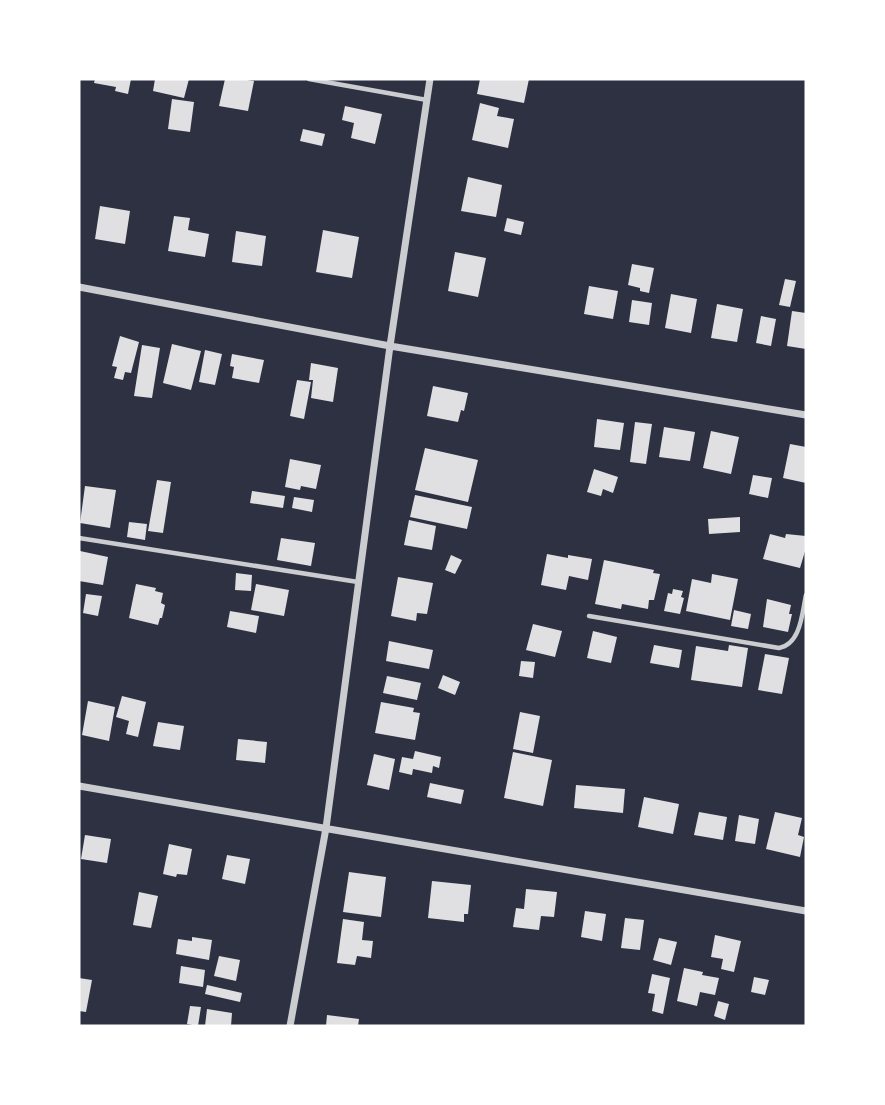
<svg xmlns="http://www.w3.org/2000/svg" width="885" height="1105" viewBox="0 0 885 1105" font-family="'Fira Sans Condensed',sans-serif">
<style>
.building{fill:#e0e0e3}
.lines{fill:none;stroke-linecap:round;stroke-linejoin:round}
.service{stroke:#caccd0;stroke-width:4.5}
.minor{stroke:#caccd0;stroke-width:7}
</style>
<rect width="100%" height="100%" fill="#2d3142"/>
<!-- building -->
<path class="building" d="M95 79H131L128 94 115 91 116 87 94 83Z
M155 79H189L184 98 153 91Z
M225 79H240L254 81 248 111 219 106Z
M480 79H529L524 103 477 94Z
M172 99 194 102 190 132 168 129Z
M480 103 499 108 497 116 514 119 508 148 472 140Z
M345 106 382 114 375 144 351 138 354 123 342 120Z
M303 129 325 134 322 146 300 141Z
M468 177 502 185 496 217 461 211Z
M100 206 130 211 125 244 95 239Z
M174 216 190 218 188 230 209 234 205 257 168 251Z
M507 218 524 222 521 235 504 231Z
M323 230 359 237 352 278 316 272Z
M236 231 266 236 262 266 232 262Z
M455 252 486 258 478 297 448 291Z
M632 264 654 268 649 293 640 291V288L628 285Z
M785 279 796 281 790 307 779 305Z
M589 286 618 291 613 319 584 314Z
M671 294 697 299 691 333 665 328Z
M632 300 652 303 649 325 629 322Z
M717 304 743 309 737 342 711 338Z
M792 311 806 313V349L787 346Z
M761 316 776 319 771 346 756 343Z
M120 336 139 342 131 373 125 372 123 380 114 378 117 367 112 366Z
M172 344 201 351 191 390 163 383Z
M142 345 160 348 152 398 134 396Z
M205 350 222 354 215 385 199 382Z
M232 354 264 360 259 383 232 378 234 367 230 366Z
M311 363 338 368 333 402 311 398 313 380H309Z
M297 380 311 382 304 419 290 416Z
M433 386 468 393 464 411 461 410 458 422 427 416Z
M597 419 624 423 620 450 594 447Z
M635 422 652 424 646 464 630 462Z
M664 427 695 432 690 461 659 457Z
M711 431 739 437 731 474 703 468Z
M790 444 806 447V483L783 478Z
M425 448 478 460 468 502 415 490Z
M290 459 321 465 316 489 301 486 300 490 285 487Z
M594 469 618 477 613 493 603 489 601 496 587 492Z
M753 475 772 478 768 498 749 494Z
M157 480 171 482 163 533 148 531Z
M85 486 116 490 110 528 80 523Z
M252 491 285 496 283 508 250 503Z
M415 495 472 507 467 529 410 517Z
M294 497 314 500 312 512 292 508Z
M740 517V532L709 534 708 519Z
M409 520 436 526 432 550 404 545Z
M129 522 147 524 145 540 127 537Z
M770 534 785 538 786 534 806 536V548L800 568 763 559Z
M281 538 315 543 311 566 277 560Z
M80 551 108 557 103 585 79 581Z
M547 554 568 558V555L592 559 588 580 569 576 566 590 541 585Z
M451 555 462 560 455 574 445 570Z
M604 560 654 570 653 573 660 574 654 600H649L648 609 622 604 621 609 595 604Z
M236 573 252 575 251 591 235 590Z
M712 574 738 579 730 620 686 611 692 579 711 583Z
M398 577 433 583 427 614 417 613 416 621 391 616Z
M136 584 156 588 155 591 163 593 161 603 165 605 162 618H160L158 625 129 618Z
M256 584 289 590 284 616 251 610Z
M673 589 683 591 681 597 684 598 680 614 664 611 668 593 672 594Z
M86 594 102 596 98 616 83 613Z
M767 599 791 605 789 614H792L788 632 763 627Z
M734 610 751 614 748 629 731 626Z
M230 611 259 616 256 633 227 627Z
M533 624 562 631 555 657 526 650Z
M593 631 617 637 611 663 587 658Z
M389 641 433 650 429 669 386 661Z
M654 645 682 650 679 668 650 663Z
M729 645 748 648 742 687 691 680 696 646 728 651Z
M765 654 789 658 782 694 758 690Z
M521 661 535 662 533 678 519 676Z
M443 675 460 682 455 695 438 688Z
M387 676 421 683 417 700 383 693Z
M122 696 146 702 138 737 126 734 129 721 116 717Z
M88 701 115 707 109 741 82 735Z
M381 702 414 708 413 712 420 713 415 740 375 733Z
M520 712 540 716 533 753 513 749Z
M158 722 184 726 180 750 153 746Z
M238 739 267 742 265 763 236 760Z
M415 751 441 757 439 768 433 766 432 773 413 769 412 775 399 772 402 757 413 759Z
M513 752 552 760 543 806 504 798Z
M374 754 395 759 389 790 367 785Z
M430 783 464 790 461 804 427 797Z
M576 785 625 789 623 813 574 808Z
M644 797 679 804 673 834 638 827Z
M699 812 727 817 723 840 694 835Z
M775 812 802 818 798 835 804 837 800 857 766 849Z
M739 815 759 819 755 844 735 841Z
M85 835 111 839 107 863 81 859Z
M169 844 192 849 187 875 177 874 176 877 163 874Z
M227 855 250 859 245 884 222 879Z
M349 872 386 877 381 917 343 912Z
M432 881 471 885 468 914H464V922L428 918Z
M526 889 557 892 554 917 541 916 539 930 513 927 516 908 524 909Z
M139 892 158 896 151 928 133 925Z
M585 911 606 914 602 941 581 937Z
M625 918 644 920 640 950 621 948Z
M343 919 364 922 362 940 373 941 371 958 357 956 355 965 337 963Z
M715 935 741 941 734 972 721 969 723 959 711 957Z
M192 937 212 940 209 960 176 954 178 939 192 941Z
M659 938 677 942 671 965 653 960Z
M219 956 240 960 236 981 214 976Z
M181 966 205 970 203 987 179 983Z
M684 968 703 972 702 975 719 978 715 995 700 992 697 1006 677 1001Z
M652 974 670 978 663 1014 652 1011 655 994 648 993Z
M754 977 769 980 765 995 751 992Z
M79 978 92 980 86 1012 79 1011Z
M207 985 242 993 240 1002 205 994Z
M718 1001 729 1004 725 1020 714 1016Z
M190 1006 201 1007 198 1026 187 1024Z
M207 1009 232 1013 231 1026H205Z
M327 1015 359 1019 358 1026H326Z"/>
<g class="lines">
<!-- service -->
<path class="service" d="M309 79 427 100
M79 538 358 582
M589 616 779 648C801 644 802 613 806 595"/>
<!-- minor -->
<path class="minor" d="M79 287 390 346 806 415
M79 786 806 911
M290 1026 326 828 390 346 430 79"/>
</g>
<!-- border -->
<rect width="885" height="1105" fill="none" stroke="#ffffff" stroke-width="161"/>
</svg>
